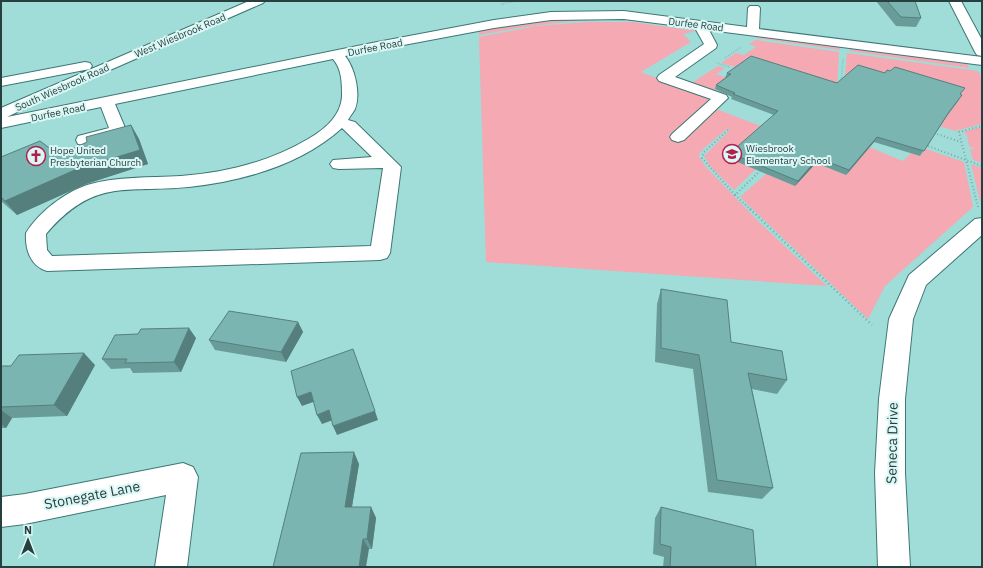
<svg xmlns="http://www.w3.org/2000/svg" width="983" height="568" viewBox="0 0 983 568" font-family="'IBM Plex Sans',sans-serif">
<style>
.green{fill:#f4a9b3}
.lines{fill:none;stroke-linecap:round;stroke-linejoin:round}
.minor-casing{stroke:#3c7774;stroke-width:2}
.path-far2{stroke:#78a9a6;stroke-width:1.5;stroke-dasharray:0.5 1.5;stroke-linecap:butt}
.path-far1{stroke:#78a9a6;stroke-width:2;stroke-dasharray:1 2.5;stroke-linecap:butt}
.path{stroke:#78a9a6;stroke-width:2.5;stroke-dasharray:1 3;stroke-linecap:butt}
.minor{fill:#fff;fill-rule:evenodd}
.wall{fill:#699c99}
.shaded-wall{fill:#557f7d}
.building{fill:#7ab5b2;stroke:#557f7d}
.labels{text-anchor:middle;stroke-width:4;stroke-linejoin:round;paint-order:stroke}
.far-street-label{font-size:10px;fill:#27403f;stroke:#daf7f5}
.far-poi-label{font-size:10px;fill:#27403f;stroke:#daf7f5;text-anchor:start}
.near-street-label{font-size:14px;fill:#27403f;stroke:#daf7f5}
</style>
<rect width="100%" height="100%" fill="#a0ddd9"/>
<!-- green -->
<path class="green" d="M626 18 689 25 695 29C669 26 644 21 619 20 570 19 527 26 479 35V30L547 20Z
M588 22H632L697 31 683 34 691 42 641 72 717 102 711 107 790 137 734 190 710 166 704 156 730 130 727 129 703 149 700 153 699 157 706 167 758 221 827 286 486 262 479 37 536 26Z
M757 34 839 45 840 50 756 38Z
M755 40 839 52 837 90 739 68 721 63 736 53 744 55 756 47 749 44Z
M850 47 960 62 967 63 969 68 850 51Z
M847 53 978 71 982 79V124L955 131 936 125 953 108 954 101 958 102 959 100 956 99 844 85Z
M718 66 725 68 716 74 730 79 712 91 690 84Z
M982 127V163L973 160 970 149H975L969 146 967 135 963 132Z
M869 147 903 161 911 153 920 156 926 149 964 162 973 207 885 286 868 319 740 197 766 174 816 163 846 175Z
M971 164 982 168V199L980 201Z"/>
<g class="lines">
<!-- minor casing -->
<g class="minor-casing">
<path id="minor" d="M249 1H265L263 3 44 99 7 117 372 43 494 20 551 12 624 11 747 27 748 8 750 6H758L760 8 759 29 982 57V65L709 30 717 45 716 48 675 77 726 95 728 98 684 140 678 142 672 140 670 137 672 134 711 99 659 81 657 78 659 75 704 44 695 28 624 19 551 20 494 28 345 56C355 68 361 94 355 109 353 113 350 116 348 120L355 122 401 167 390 253 387 258 380 260 47 271C30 266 25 249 26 233 39 212 64 193 87 185 118 176 149 178 181 176 225 173 269 162 308 139 324 130 341 116 342 96 342 83 342 69 333 59L115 104 126 130 124 133 84 145 78 144 76 140 78 136 109 128 101 107 1 128V108ZM342 128 372 157 333 160 330 164 333 168 339 169 383 168 371 246 52 256 47 250 46 234C94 178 124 193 189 187 243 181 301 165 342 128Z
M949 1H961L982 40V56L977 55 975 52Z
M85 62 90 63 92 66 90 69 1 86V78Z
M982 218V235L926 285 913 319 905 399V473L910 567H878L875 473 879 399 889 319 909 275 975 219Z
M183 463 193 467 198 477 187 567H155L166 495 25 524 1 527V497L25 494Z"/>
</g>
<!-- path-far2 -->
<path class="path-far2" d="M501 4 518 1
M725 58 741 47
M717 63 729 67
M841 82 843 59"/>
<!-- path-far1 -->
<path class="path-far1" d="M728 130 704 152 702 158 735 195
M934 133 961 142
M928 146 982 166
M978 207 959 132 982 126
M751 210 735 195 760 171"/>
<!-- path -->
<path class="path" d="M750 209 872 325"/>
<!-- minor -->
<use href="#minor" class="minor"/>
</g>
<!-- wall -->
<path class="wall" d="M876 1H915L921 18 916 27 896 26Z
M727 73 837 83 885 73 960 95 959 100 947 116 920 156 874 142 846 175 816 163 795 186 728 158 730 153 774 115 731 99 732 97 715 89 716 85 726 78H725Z
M131 125 139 139 148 164 86 184 17 215 1 201V157L59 155Z
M661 289 731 342 787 380 777 394 752 389 773 488 762 499 708 492 693 369 655 362 657 304Z
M298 322 303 332 286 362 215 350 209 340Z
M196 338 181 372 133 373 130 368 111 369 102 359Z
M95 365 67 416 12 418 6 428H1V366Z
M359 464 352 507H371L376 518 372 549H369L273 567Z
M661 507 756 567H663L664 557 653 554 655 518Z"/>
<!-- shaded-wall -->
<path class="shaded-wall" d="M131 125 139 139 148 164 86 184 17 215 5 201Z
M877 137 874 142 846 175 849 170Z
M818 158 816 163 795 186 798 181Z
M298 322 303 332 286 362 281 352Z
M189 328 196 338 181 372 174 362Z
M84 353 95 365 67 416 54 405Z
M311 392 316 401 302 406 297 397Z
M1 410 12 418 6 428 1 424Z
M329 410 333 420 322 424 317 415Z
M375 411 378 420 337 435 333 426Z
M354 452 359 464 350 518 345 507Z
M371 507 376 518 372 549 367 539Z
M363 539 369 549 366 567H359Z"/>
<!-- building -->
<path class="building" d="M887 1H915L921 18 901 17Z
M751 56 837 83 858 65 885 73 887 70 890 71 895 67 965 88 960 94 962 95 949 112 924 151 877 137 849 170 818 158 798 181 730 153 778 111 733 94 735 93 716 85 731 74 727 73Z
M131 125 140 150 77 169 5 201 1 197V157L40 141 59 155 87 142 86 137Z
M661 289 727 300 731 342 782 351 787 380 748 373 773 488 717 480 699 355 661 348Z
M229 311 298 322 281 352 209 340Z
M189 328 174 362 125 363 127 359H102L115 335 138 334 141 329Z
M353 349 375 411 333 426 329 410 317 415 311 392 297 397 291 371Z
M84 353 54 405 1 407V366H11L19 355Z
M354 452 345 507H371L367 539H363L359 567H270H273L301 453Z
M661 507 753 530 756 567H670L671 547 660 544Z"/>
<!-- icons -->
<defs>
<g id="school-ring" transform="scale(1)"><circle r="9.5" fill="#daf7f5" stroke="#b11f4a" stroke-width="1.5"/><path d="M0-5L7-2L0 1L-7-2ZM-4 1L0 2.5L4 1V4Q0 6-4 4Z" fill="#b11f4a"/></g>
<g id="church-ring" transform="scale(1)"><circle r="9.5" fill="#daf7f5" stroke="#b11f4a" stroke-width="1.5"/><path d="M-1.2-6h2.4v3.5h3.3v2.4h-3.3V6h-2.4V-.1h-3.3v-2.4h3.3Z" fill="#b11f4a"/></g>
</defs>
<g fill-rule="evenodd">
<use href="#school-ring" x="732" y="154"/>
<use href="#church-ring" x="36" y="156"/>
</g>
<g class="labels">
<!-- far-street labels -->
<g class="far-street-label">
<text transform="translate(696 24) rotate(7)" y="4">Durfee Road</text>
<text transform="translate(180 35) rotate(-23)" y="4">West Wiesbrook Road</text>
<text transform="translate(375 47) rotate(-11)" y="4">Durfee Road</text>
<text transform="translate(62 87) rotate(-24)" y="4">South Wiesbrook Road</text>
<text transform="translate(58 112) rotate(-12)" y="4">Durfee Road</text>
</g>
<!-- far-poi labels -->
<g class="far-poi-label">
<text x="746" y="152">Wiesbrook<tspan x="746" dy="12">Elementary School</tspan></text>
<text x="50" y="154">Hope United<tspan x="50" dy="12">Presbyterian Church</tspan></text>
</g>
<!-- near-street labels -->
<g class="near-street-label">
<text transform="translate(892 443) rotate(-89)" y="5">Seneca Drive</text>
<text transform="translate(92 495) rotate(-11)" y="5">Stonegate Lane</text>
</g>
</g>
<!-- border -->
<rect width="983" height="568" fill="none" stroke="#27403f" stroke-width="4"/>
<!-- north arrow -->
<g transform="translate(28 540)" stroke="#daf7f5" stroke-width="3" paint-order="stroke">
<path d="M0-3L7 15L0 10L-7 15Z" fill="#27403f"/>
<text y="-6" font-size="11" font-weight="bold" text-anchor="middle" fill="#27403f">N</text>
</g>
</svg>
